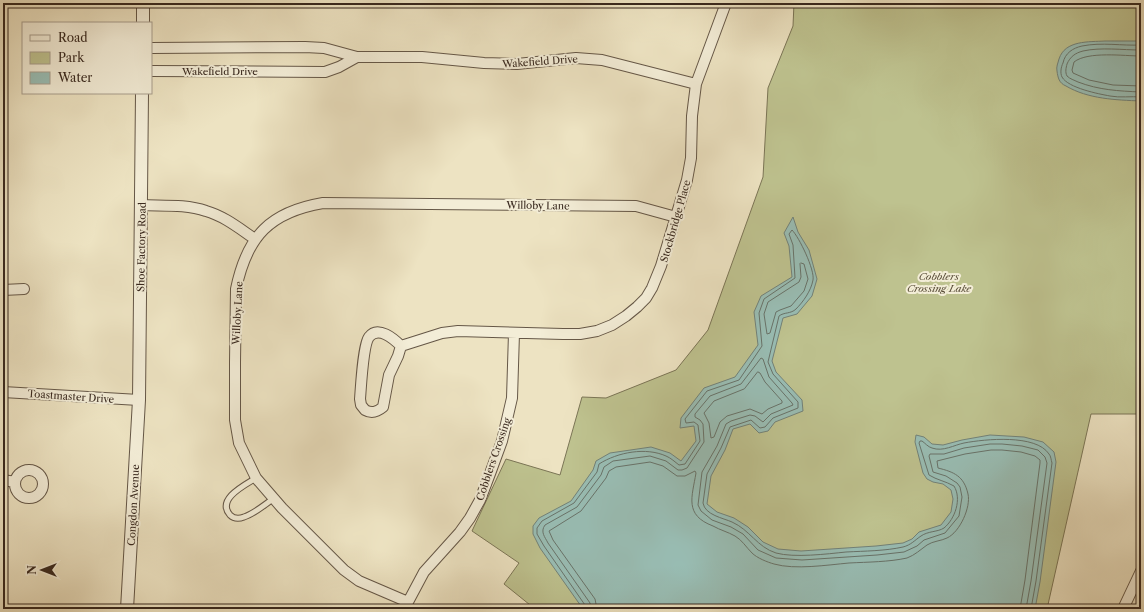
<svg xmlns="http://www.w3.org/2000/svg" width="1144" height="612" viewBox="0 0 1144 612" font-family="'Libre Caslon Text',serif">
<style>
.green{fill:#bec28f;stroke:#7b7556}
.water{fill:#99beb5;stroke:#728279}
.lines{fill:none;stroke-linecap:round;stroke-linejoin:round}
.shore{stroke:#68736a;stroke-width:1}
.service-casing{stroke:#655747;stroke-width:7}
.minor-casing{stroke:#655747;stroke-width:12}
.tertiary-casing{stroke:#655747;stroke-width:14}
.service{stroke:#f3edd7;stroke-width:5}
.minor{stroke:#f3edd7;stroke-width:10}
.tertiary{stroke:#f3edd7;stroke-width:12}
.labels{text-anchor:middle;stroke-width:4;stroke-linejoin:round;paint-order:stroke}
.street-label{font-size:10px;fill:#38281e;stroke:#f3edd7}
.park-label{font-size:10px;font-style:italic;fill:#5a4e3a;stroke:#f3edd7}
</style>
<rect width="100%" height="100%" fill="#ede3c2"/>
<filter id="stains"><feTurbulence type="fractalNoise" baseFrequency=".005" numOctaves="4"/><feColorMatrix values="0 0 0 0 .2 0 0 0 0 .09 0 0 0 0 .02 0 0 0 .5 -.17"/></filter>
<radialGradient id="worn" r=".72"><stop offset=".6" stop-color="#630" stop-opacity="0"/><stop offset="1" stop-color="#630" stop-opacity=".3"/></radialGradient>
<!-- green -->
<path class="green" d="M794 3H1141V414H1091L1047 609H535L504 584 519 563 472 531 506 459 560 475 582 397 606 398 676 370 708 330 763 177 768 88 793 26Z"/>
<!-- water -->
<path class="water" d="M1105 41H1141V101C1116 100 1088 99 1066 86 1059 83 1058 78 1057 71 1056 67 1058 63 1059 59 1065 40 1089 42 1105 41Z
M793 217 798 232 809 250 817 279 812 296 797 314 783 318 772 361 776 372 802 400 803 411 775 422 768 431 759 433 750 424 733 429 725 450 711 476 707 504 717 512 734 518 748 527 763 542 778 549 801 551 876 546 903 543 912 539 919 532 941 525 951 512 953 499 951 490 943 484 933 482 927 479 923 473 915 442 916 435 924 437 932 444 943 445 962 440 990 435 1024 437 1043 442 1054 452 1056 462 1040 582 1035 609H583L540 548 533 534V526L539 518 571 501 593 470 596 461 610 453 651 447 670 453 681 461 696 441 694 426 680 428 681 418 704 388 735 377 758 345 754 312 761 296 792 277 789 246 784 233Z"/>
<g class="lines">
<!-- shore -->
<path class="shore" d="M1141 45C1122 46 1102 42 1082 46 1073 48 1065 53 1063 63 1061 67 1060 73 1062 77 1068 88 1099 94 1110 96 1120 98 1131 96 1141 97
M1141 50C1122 50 1101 47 1083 51 1075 53 1070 57 1067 64 1066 68 1065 72 1067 76 1070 79 1074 80 1078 82 1099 90 1118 91 1141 92
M1141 56C1124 56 1088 51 1074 62L1072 70 1073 73 1089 80 1113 85 1141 86
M801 263 804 264 808 279 804 291 791 306 780 310 776 312 770 333 767 334 764 314 768 302 799 282 801 277 800 264Z
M758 372 760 373 765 382 782 401V403L768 409 762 414 750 409 727 416 720 422 714 437 711 438 709 423 704 413 714 401 744 389Z
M586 609 585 605 544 546 537 534V528L542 521 574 503 597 472 599 464C618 452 646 447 666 456 671 458 675 462 679 465L685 464 700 441 698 425 694 422 686 423 685 419 707 391 739 380 762 346 759 313 764 299 795 278 793 245 789 234 792 230C799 237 815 270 813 280 811 291 803 302 796 309 791 314 784 312 779 316L768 362 773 374 798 402V408L773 418 765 427 760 428 751 420 730 427 721 448 707 474 703 503C705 515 723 518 732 522 750 530 757 547 776 553 794 558 827 554 846 552 865 551 885 551 903 547 911 545 915 540 921 536 928 531 938 532 944 528 955 519 962 499 954 486 945 481 937 480 929 475L919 443 920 441H922C925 443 928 447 932 448 943 452 954 445 964 443 985 439 1036 434 1049 454 1051 456 1051 460 1052 463L1036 581 1031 609
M591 609 590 603 548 543C545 537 540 532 545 525L577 507 601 475 604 467 613 461 650 456 666 461 678 470H682L687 468 704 442 703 424 700 420 695 417V414L710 396 741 384 761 358 763 359 769 377 792 403 793 405 771 414 763 422 755 416 750 415 731 421 726 424 717 446 702 472 698 505 701 511 712 520 731 527 743 534 758 550 776 558 802 560 877 555 904 552 917 546 924 540 945 533 959 516 962 497 960 487 957 483 946 476 933 472 929 456 930 454H944L964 448 990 444H1002L1022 446 1038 450 1045 457 1047 463 1031 581 1026 609
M597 609 595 599 553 540 549 531 581 511 606 478 609 471 616 467 650 462 663 466 677 476H685L695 471 696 473C692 497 684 515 713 526 720 530 728 532 735 536 742 540 746 547 752 553 757 558 767 562 774 564 795 570 827 565 849 563 868 562 889 562 907 558 915 555 920 550 927 545 933 541 941 541 947 538 960 532 971 507 968 494 964 476 954 472 938 468L937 461 965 454 991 450H1002L1021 452 1035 456 1040 460V463L1025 580 1020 609"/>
<!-- service casing -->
<g class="service-casing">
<path id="service" d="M256 478C245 485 216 499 230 515 234 519 239 519 244 517 254 514 264 505 273 499"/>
</g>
<!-- minor casing -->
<g class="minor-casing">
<path id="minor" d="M151 48 305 47 324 48 357 57H422L484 63 517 64 576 58 602 60 696 84
M151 71 325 72 339 67 357 57
M141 205C162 206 186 204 206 211 224 216 240 229 255 239
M3 290 24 289
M401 346C394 339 378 325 369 337 363 345 361 387 360 399L361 405 365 410C372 414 377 412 383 407L389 375 398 356 401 346 442 333 458 331 563 334H580L597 331 612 325 626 316 637 307 646 298 652 288 661 266 687 180 691 158 692 116 696 84 726 3
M3 392 139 400
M15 484a14 14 0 1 1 28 0a14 14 0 1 1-28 0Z
M3 480 15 482
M408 602 359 581 344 570 282 508 256 478 239 443 235 420V362L236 289C247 236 270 212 323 203L636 206 676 217
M406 609 408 602 424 572 460 532 470 518 480 500 491 471 502 441 512 398 514 333
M1123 609 1141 571"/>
</g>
<!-- tertiary casing -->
<g class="tertiary-casing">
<path id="tertiary" d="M143 3V23
M127 609 139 400 142 93"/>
</g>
<!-- service -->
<use href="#service" class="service"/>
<!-- minor -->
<use href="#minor" class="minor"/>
<!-- tertiary -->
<use href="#tertiary" class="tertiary"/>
</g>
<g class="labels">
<!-- street labels -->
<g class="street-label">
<text transform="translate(540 61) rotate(-4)" y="4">Wakefield Drive</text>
<text x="220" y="75">Wakefield Drive</text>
<text transform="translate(538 205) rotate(1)" y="4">Willoby Lane</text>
<text transform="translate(675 221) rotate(-74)" y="4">Stockbridge Place</text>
<text transform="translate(141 247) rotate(-89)" y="4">Shoe Factory Road</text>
<text transform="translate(237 313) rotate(-87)" y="4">Willoby Lane</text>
<text transform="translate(71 396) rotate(4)" y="4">Toastmaster Drive</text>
<text transform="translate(493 459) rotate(-71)" y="4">Cobblers Crossing</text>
<text transform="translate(133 505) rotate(-87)" y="4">Congdon Avenue</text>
</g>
<!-- park labels -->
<g class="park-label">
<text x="939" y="280">Cobblers<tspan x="939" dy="12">Crossing Lake</tspan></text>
</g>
</g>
<!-- margin -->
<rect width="1144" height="612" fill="none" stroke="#ede3c2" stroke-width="16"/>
<rect x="4" y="4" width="1136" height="604" fill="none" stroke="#38281e" stroke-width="2"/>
<rect x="8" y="8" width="1128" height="596" fill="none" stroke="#38281e"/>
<!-- legend -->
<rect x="22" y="22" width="130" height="72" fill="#f3edd7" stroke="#a89e8d"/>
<rect x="30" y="35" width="20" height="6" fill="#f3edd7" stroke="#a89e8d"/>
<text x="58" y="42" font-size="12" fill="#38281e">Road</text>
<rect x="30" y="52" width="20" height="12" fill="#bec28f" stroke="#a89e8d"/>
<text x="58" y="62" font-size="12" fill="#38281e">Park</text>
<rect x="30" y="72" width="20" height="12" fill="#99beb5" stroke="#a89e8d"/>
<text x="58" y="82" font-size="12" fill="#38281e">Water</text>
<!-- north arrow -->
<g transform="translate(42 570) rotate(270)" stroke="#f3edd7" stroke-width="3" paint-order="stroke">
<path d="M0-3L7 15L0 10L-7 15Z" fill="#38281e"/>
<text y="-6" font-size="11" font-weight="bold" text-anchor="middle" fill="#38281e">N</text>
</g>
<rect width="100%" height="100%" filter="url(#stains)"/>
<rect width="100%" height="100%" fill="url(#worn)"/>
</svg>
